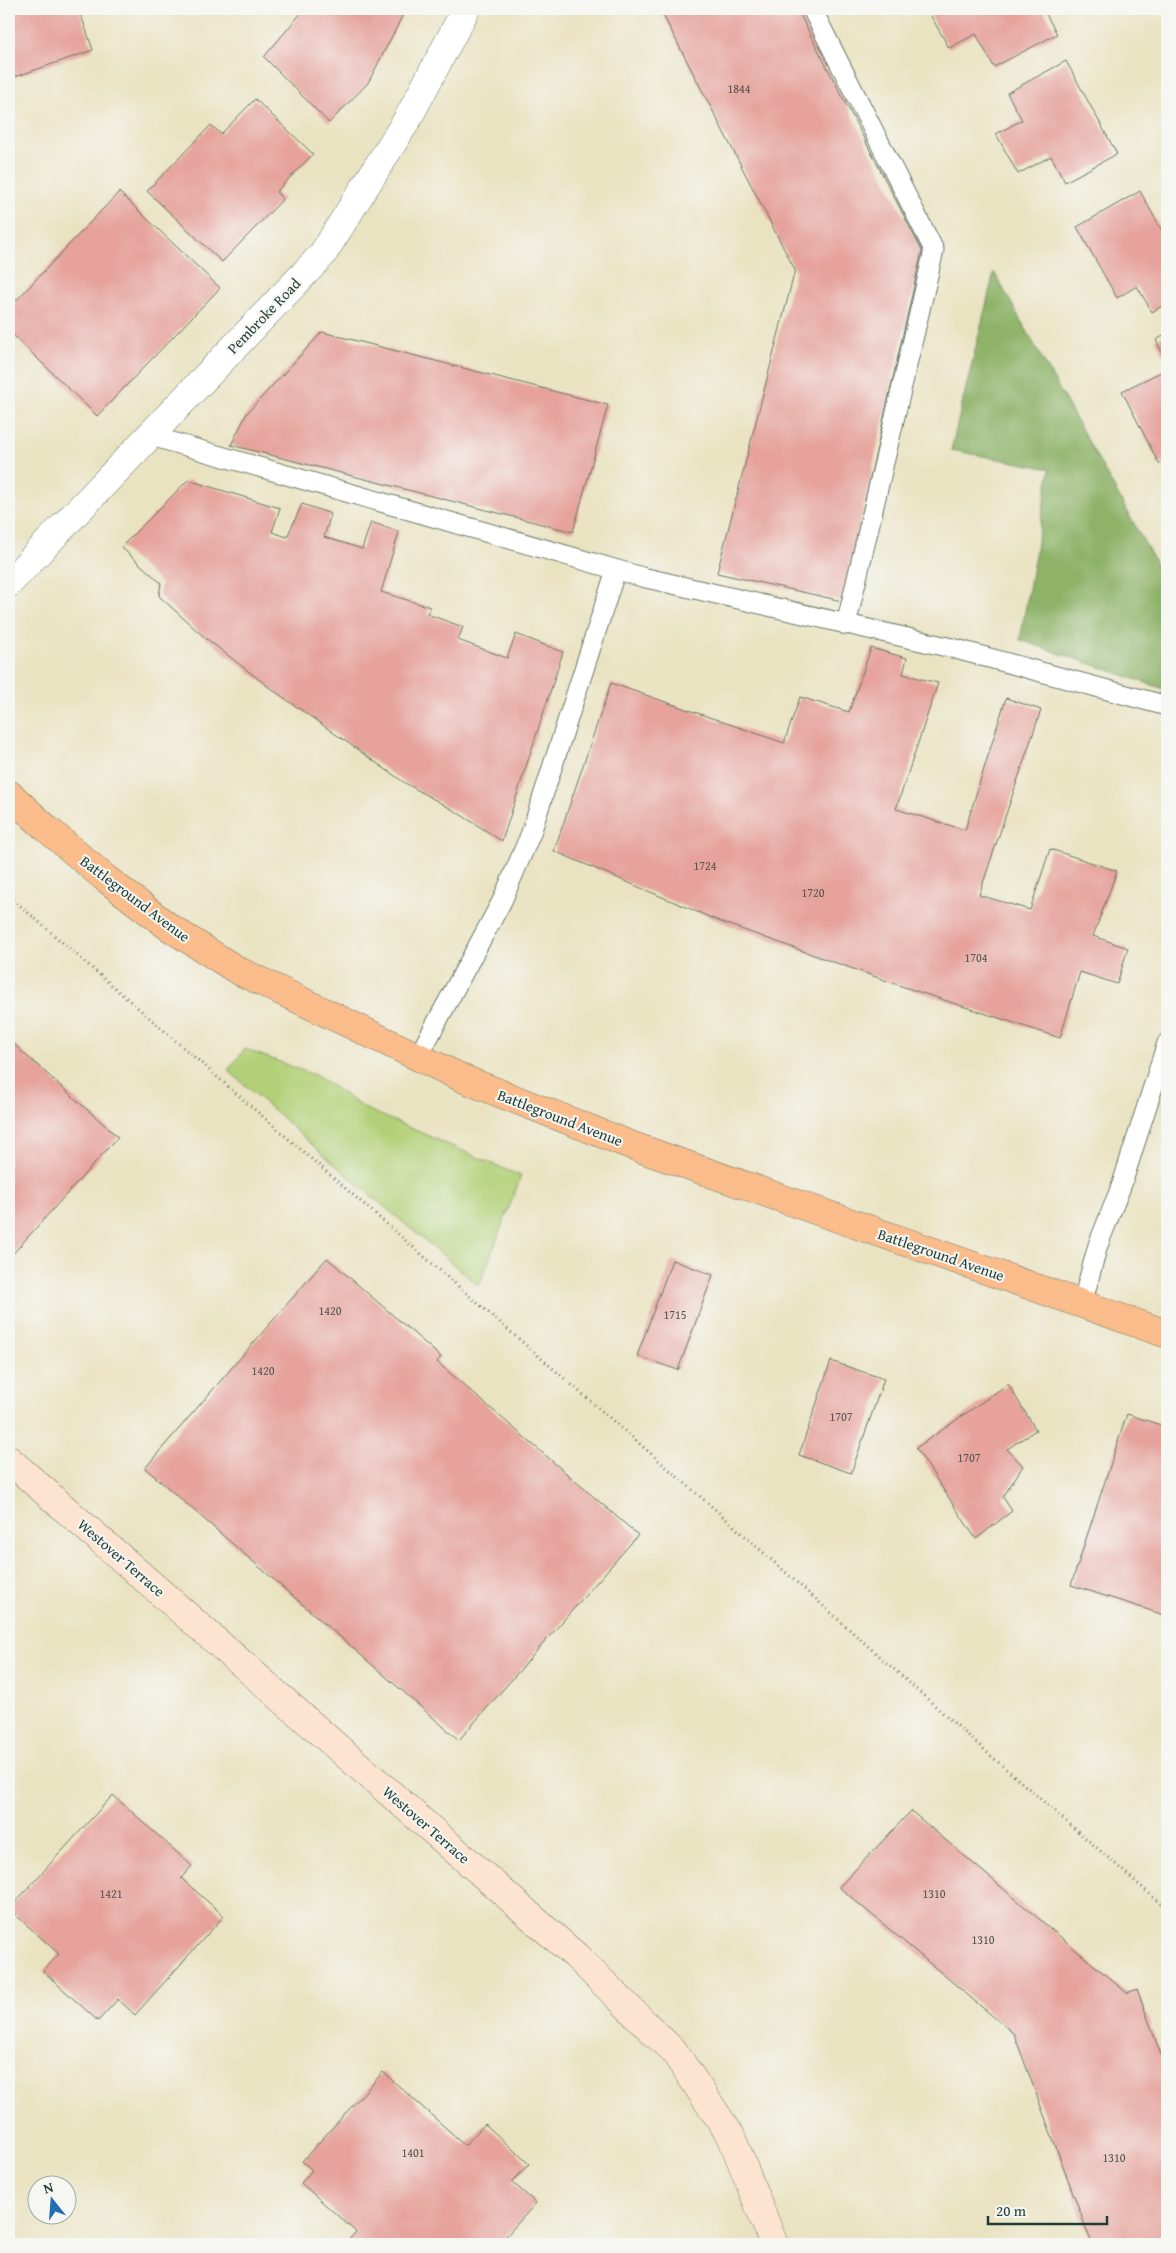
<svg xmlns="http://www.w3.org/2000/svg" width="1176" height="2253" viewBox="0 0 1176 2253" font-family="'Gentium Book Plus',serif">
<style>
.green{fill:#b2d077;stroke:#688656}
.forest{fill:#8db268;stroke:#56784e}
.building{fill:#e6a29b}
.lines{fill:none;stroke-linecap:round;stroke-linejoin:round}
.service-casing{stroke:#676;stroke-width:21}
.minor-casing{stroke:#676;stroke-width:29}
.secondary-casing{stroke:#676;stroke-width:29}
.primary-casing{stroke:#676;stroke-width:29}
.path{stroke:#676;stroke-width:3;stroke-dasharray:1 4;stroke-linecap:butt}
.service{stroke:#fff;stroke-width:19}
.minor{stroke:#fff;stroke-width:28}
.secondary{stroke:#fde4d1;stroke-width:28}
.primary{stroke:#fabc8b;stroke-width:28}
.labels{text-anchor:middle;stroke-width:4;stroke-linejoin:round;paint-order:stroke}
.number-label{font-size:12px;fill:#51564e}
.street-label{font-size:15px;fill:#1f3d34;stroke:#f6f6f2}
</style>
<rect width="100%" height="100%" fill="#f6f6f2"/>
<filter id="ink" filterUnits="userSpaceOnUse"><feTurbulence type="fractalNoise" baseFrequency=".02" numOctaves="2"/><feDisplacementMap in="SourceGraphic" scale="10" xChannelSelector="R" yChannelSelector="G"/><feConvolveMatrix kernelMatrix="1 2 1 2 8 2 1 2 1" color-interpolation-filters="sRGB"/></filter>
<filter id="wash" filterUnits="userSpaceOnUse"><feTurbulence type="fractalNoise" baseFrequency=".0096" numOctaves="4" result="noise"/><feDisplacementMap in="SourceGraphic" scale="20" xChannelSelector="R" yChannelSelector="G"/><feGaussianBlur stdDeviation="1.12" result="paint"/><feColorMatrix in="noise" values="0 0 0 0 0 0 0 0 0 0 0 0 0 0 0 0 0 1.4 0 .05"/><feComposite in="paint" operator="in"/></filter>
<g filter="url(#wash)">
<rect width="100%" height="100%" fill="#eae3c2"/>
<!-- green -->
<path class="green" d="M245 1049 317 1076 364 1108 521 1176 479 1286 343 1172 228 1070Z"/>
<!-- forest -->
<path class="forest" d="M994 272 1167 583V690L1020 640 1050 469 951 450Z"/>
<g id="blocks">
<!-- building -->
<path class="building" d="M9 9H79L93 50 9 79Z
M311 9H406L368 83 329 123 264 57 302 12Z
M660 9H797L922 251 842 601 717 573 795 270Z
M927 9H1043L1057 34 994 67 976 34 949 48Z
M1066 61 1117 154 1065 182 1051 156 1018 174 996 134 1022 120 1007 93Z
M255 99 313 154 276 192 283 199 222 262 147 191 211 125 221 134Z
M1140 191 1167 240V303L1152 312 1137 286 1117 298 1077 227Z
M119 192 220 288 97 416 9 331V308Z
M322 332 608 405 573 532 231 445 247 413Z
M1167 334V363L1156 340Z
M1167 369V460L1159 464 1122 391Z
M188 480 280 508 272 532 287 537 302 504 331 514 324 537 362 549 371 522 399 532 381 592 430 607 427 614 463 627 458 640 507 658 516 634 563 652 502 841 455 811 405 783 270 688 203 636 159 596 161 583 121 547Z
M871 648 907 658 903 674 938 683 896 809 965 830 1006 698 1041 710 979 895 1030 910 1050 849 1117 871 1093 936 1128 948 1117 984 1080 972 1060 1038 907 988 721 922 554 851 611 683 784 743 800 697 849 712Z
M9 1040 118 1137 9 1258Z
M327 1258 441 1357 437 1362 638 1535 459 1740 145 1468Z
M672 1260 713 1275 678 1370 637 1356Z
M831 1361 884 1379 851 1473 799 1455Z
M1008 1384 1036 1430 1007 1449 1023 1466 1003 1497 1012 1511 976 1539 916 1448Z
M1127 1414 1167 1427V1616L1071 1585Z
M113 1795 192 1866 181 1878 224 1916 135 2015 118 1999 98 2021 43 1971 59 1954 9 1909Z
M911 1811 1127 1993 1137 1989 1167 2071V2244H1092L1014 2034 839 1887Z
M383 2072 465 2145 485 2124 529 2164 512 2182 536 2203 499 2244H345L356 2232 301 2183 312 2170 302 2161Z"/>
</g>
</g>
<g filter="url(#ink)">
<use href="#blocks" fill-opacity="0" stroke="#676" stroke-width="1"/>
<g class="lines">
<!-- service casing -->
<g class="service-casing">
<path id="service" d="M812 9 934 250 846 625
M151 436 642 577 956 649 1167 706
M418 1057 502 901 531 833 616 570
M1082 1304 1098 1245 1122 1184 1167 1043"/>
</g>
<!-- minor casing -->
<g class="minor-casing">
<path id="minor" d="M9 583 322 255 407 120 466 9"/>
</g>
<!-- secondary casing -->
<g class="secondary-casing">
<path id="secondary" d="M9 1460 576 1956 675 2053 731 2136 774 2244"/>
</g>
<!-- primary casing -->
<g class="primary-casing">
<path id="primary" d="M9 794 46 828 105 878 169 927 237 970 464 1079 633 1146 1167 1334"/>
</g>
<!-- path -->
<path class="path" d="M9 896 718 1512 990 1755 1167 1909"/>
<!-- service -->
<use href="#service" class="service"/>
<!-- minor -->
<use href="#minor" class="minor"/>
<!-- secondary -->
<use href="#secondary" class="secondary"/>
<!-- primary -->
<use href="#primary" class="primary"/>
</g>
</g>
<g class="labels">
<!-- number labels -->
<g class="number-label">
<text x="739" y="93">1844</text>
<text x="705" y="870">1724</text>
<text x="813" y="897">1720</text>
<text x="976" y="962">1704</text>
<text x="330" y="1315">1420</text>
<text x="675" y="1319">1715</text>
<text x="263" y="1375">1420</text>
<text x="841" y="1421">1707</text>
<text x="969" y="1462">1707</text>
<text x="111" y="1898">1421</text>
<text x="934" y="1898">1310</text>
<text x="983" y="1944">1310</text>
<text x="413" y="2157">1401</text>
<text x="1114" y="2162">1310</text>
</g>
<!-- street labels -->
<g class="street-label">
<text transform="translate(264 316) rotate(-46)" y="5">Pembroke Road</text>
<text transform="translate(135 899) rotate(37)" y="5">Battleground Avenue</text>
<text transform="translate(560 1118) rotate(21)" y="5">Battleground Avenue</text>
<text transform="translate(941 1255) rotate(19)" y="5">Battleground Avenue</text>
<text transform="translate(121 1558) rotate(41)" y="5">Westover Terrace</text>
<text transform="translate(426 1825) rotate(41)" y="5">Westover Terrace</text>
</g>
</g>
<!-- margin -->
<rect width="1176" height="2253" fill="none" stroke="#f6f6f2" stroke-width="30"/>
<!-- north arrow -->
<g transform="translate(52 2200) rotate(343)"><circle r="24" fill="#f6f6f2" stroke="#a0aca6"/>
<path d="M0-4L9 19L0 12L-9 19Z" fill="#1f6fb2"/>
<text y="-8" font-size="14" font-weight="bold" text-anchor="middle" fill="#1f3d34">N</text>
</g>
<!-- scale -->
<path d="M988 2216v8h119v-8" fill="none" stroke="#1f3d34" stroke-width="2.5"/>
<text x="996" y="2216" font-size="15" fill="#1f3d34" stroke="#f6f6f2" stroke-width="4" paint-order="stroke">20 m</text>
</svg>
